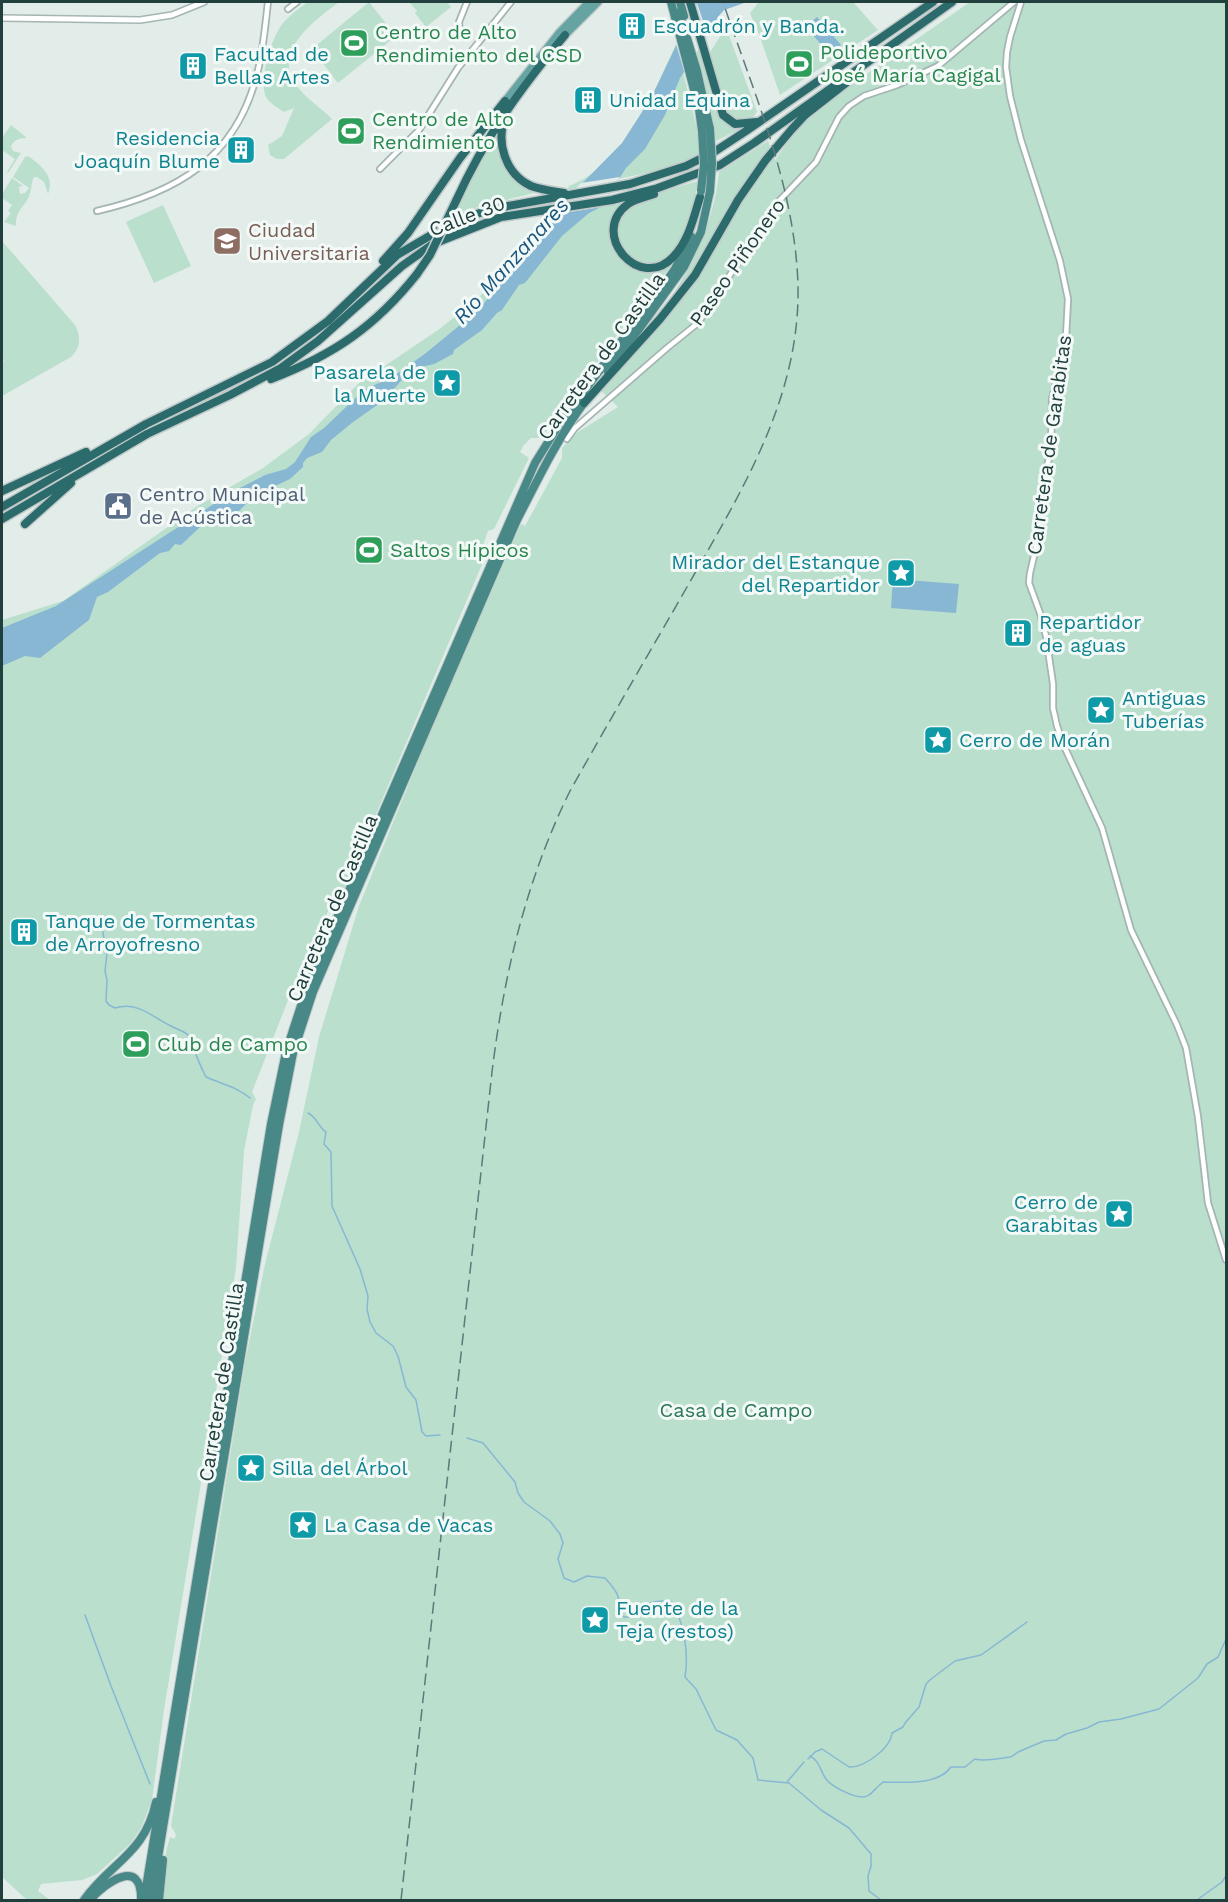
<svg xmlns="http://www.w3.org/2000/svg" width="1228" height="1902" viewBox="0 0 1228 1902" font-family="'Work Sans',sans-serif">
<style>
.green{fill:#badfcc}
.water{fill:#88b7d4}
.pier{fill:#e2edea}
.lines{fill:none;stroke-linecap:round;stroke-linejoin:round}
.stream{stroke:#88b7d4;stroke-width:1.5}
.minor-casing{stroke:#a4b5b3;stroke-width:8}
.tertiary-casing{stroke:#a4b5b3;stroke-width:8}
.primary-casing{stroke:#c1c9c9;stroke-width:10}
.trunk-casing{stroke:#c1c9c9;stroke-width:10}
.motorway-casing{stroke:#c1c9c9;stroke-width:11}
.minor{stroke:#fff;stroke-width:4.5}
.tertiary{stroke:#fff;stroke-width:5}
.primary{stroke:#65a4a2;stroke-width:7}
.trunk{stroke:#488887;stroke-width:8}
.motorway{stroke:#2c6b6c;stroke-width:8}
.rail{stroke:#5c7a79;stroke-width:1.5;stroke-dasharray:12 6;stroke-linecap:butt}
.trunk-bridge-casing{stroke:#c1c9c9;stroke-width:10;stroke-linecap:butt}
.motorway-bridge-casing{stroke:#c1c9c9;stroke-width:11;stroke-linecap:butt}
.trunk-bridge{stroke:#488887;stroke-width:8}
.motorway-bridge{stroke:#2c6b6c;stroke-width:8}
.labels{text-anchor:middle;stroke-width:6;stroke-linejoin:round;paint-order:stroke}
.culture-label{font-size:20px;fill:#0d838f;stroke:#f3f9f7;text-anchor:start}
.leisure-label{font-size:20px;fill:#27864d;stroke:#f3f9f7;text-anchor:start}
.street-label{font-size:20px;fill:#213f3d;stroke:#f3f9f7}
.education-label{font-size:20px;fill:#785e54;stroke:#f3f9f7;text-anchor:start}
.service-label{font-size:20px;fill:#4e5e75;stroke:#f3f9f7;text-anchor:start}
.park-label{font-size:20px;fill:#2a7759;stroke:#f3f9f7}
.water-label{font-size:21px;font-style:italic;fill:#19567d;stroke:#f3f9f7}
</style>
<rect width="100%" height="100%" fill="#e2edea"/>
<!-- green -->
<path class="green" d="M308 2H339C312 23 267 54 301 91 310 101 322 109 332 119L284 159H277L270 155 268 145 282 136 294 108 284 112C278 108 269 103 266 97 258 81 272 36 283 23 290 15 299 8 308 2Z
M369 2 396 36 338 83 312 49Z
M409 2H447L451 7 426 27 415 13 417 11Z
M759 2H853L878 30 780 95 759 34 750 13Z
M970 2H1226V1900H163L166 1852 170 1837 174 1839 176 1835 171 1826 245 1362 265 1264 299 1132 319 1037 359 906 439 710 521 524 525 526 562 458V448L578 432 618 407 601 391 677 302 671 298C695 260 715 217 719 172L768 141 775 160 798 128 845 89Z
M726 27 757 112 751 119C747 119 740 121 736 120 721 115 713 68 709 54Z
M676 44 699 137V155L665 169 567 190 569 186C627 163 652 96 676 44Z
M700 49 714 109 726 123 740 129 716 141 696 54Z
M11 125 27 138C19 138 13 140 11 147L13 151 21 153 8 173 7 172 15 159 2 150V138Z
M497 133C498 161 509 181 534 193L485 205 456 214 465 191Z
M28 156C42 166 55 177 48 194L44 182 37 177H34C31 183 32 187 30 193 27 206 15 209 16 226L4 222 11 213 8 211 12 205 2 198V194L12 178 23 186 19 187 20 194 25 193 29 188 13 177 25 157Z
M698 181 691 217 672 265 649 292 541 438H531L523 446 520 452 529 458 494 529 488 531 483 545 487 549 486 555 342 894 330 907 290 995 252 1092 256 1099 253 1105 244 1151 236 1268 164 1710 152 1800 141 1828 131 1843 97 1874 82 1880 41 1884 38 1891 50 1900H27L2 1877V620L63 601 196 507 263 468 309 434 358 384 438 330 476 300 506 271 551 215 618 204Z
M163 205 191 266 154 283 126 222Z
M2 241 75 325C81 337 81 347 71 357L2 396V364L4 360 2 358 3 349 2 347Z"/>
<!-- water -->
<path class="water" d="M697 2H747L724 10 718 17 711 31 680 78 665 115 645 149 626 168 601 207 589 213 562 236 525 283 519 285 502 310 497 313 482 330 454 350 453 354 434 364 417 368 408 373 393 390V394L353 422 331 440 322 452 307 458 303 463V467L290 479 275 486 266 495 249 501 239 511 232 513 223 520 207 527 223 517 231 509 215 513 181 545 175 544 169 551 160 553 108 592 97 597 89 620 40 658 25 656 2 666V628L56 606 234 491 265 475 286 469 295 462 311 437 324 428 365 389 391 378 426 353 477 311 544 235 551 215 622 143 651 98Z
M817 17 841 45 830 55 806 27Z
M893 579 959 584 956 613 891 608Z"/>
<!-- pier -->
<path class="pier" d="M697 3 708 36 684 71 676 44Z
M620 177 601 207 551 215 581 183Z"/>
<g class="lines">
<!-- stream -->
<path class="stream" d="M93 918 102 928 107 953 105 971 107 980 106 1001 109 1005 115 1008C138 1001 152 1017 171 1026 178 1030 186 1031 191 1038 195 1042 193 1046 195 1051 197 1059 202 1069 206 1077 222 1084 237 1087 250 1098
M308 1113C317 1117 319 1128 326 1132L324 1144 331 1152 332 1206 360 1269 368 1296 367 1309 370 1322 376 1333 393 1346 398 1356 406 1387 416 1400 422 1432 426 1436 440 1435
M467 1438 483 1443 515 1482 518 1493 524 1502 550 1521 560 1534 563 1543 558 1559 564 1578 574 1582 587 1576 605 1578C615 1589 622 1597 619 1613L624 1617H629C643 1605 653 1598 672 1602 684 1623 689 1653 685 1677L696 1689 716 1730 737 1740 753 1758 758 1780 789 1783 821 1810 849 1828 871 1854V1866L868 1876 869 1891 881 1900
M85 1615 111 1686 150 1784
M810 1756C820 1761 820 1771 826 1779 832 1787 860 1802 869 1795 873 1792 878 1786 883 1782 902 1782 938 1786 951 1767H965L975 1759C984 1762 1002 1758 1011 1757L1018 1752 1032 1746 1044 1741 1056 1740 1066 1734 1087 1728 1099 1722 1121 1719 1159 1709 1198 1678 1207 1664 1218 1657 1226 1639
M808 1759 815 1752 822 1749 849 1767C864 1768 891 1748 892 1733L903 1727 905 1723 919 1707 926 1684 931 1679 955 1661 981 1655 1027 1622
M787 1782 804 1762
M1197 1900 1222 1882 1226 1876"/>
<!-- minor casing -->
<g class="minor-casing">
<path id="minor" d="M1021 2 1010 37 1007 52 1006 67 1010 96 1021 140 1060 261 1068 299 1065 356 1056 382 1052 399 1051 450 1043 482 1038 539 1030 573 1029 583 1040 613 1046 636 1053 684V708L1057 726 1064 746 1102 828 1131 930 1177 1025 1186 1048 1198 1117 1208 1203 1226 1260
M288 9 297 2
M460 33 459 22 467 2
M380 169 419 130 458 68 511 2
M97 211C175 193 234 160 256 78 263 54 265 27 268 2
M567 439 575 428 667 348 698 323 779 201 816 162 839 117 849 106 864 96 897 85 938 66 1014 2"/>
</g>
<!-- tertiary casing -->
<g class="tertiary-casing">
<path id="tertiary" d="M2 18 140 20 172 15 204 2"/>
</g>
<!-- primary casing -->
<g class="primary-casing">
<path id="primary" d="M565 35 598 2
M505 101 559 33 589 2"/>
</g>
<!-- trunk casing -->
<g class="trunk-casing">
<path id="trunk" d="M671 2 699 109 702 131
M680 2 684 16
M679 12 697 71 710 129
M608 372 684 267 701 232 710 191
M84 1900C111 1862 145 1854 156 1802
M90 1900C105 1883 142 1856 141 1900
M144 1900 271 1124 286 1052 307 987 535 463 560 423 663 286 675 269 691 236
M151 1900 279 1125 293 1053 313 992 517 520C538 479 558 437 586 400
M159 1900 163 1860"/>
</g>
<!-- motorway casing -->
<g class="motorway-casing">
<path id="motorway" d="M690 2 723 115 735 124 757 122
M506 116C495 141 505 174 531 186 542 190 553 191 564 193
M654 194C645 197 635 199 628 204 588 233 640 294 674 256 689 240 694 216 700 197
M456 201C485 137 520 89 565 35
M383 261 408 233 460 158 505 101
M271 379C333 355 375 327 417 274
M584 403 660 319 695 275 738 200 765 161 792 129 805 115 851 79
M2 491 86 452
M2 507 146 424 272 362 328 321 397 255 445 227 463 218 497 208 630 184 686 166 714 152 746 131 933 2
M2 519 147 434 230 395 281 368 318 341 402 266 433 244 501 217 612 200 655 189 720 165 754 143 952 2
M25 524 71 483"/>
</g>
<!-- minor -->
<use href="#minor" class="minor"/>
<!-- tertiary -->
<use href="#tertiary" class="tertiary"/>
<!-- primary -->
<use href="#primary" class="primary"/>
<!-- trunk -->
<use href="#trunk" class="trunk"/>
<!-- motorway -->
<use href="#motorway" class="motorway"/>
<!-- rail -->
<path class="rail" d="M401 1900 492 1072C504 974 526 880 570 791 608 723 648 655 687 587 744 487 807 387 797 267 790 175 752 88 723 2"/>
<!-- trunk-bridge casing -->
<g class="trunk-bridge-casing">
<path id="trunk-bridge" d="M701 191 704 165 702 131
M710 191 712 163 710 129"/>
</g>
<!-- motorway-bridge casing -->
<g class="motorway-bridge-casing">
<path id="motorway-bridge" d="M417 274 430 255 456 201"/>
</g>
<!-- trunk-bridge -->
<use href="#trunk-bridge" class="trunk-bridge"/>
<!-- motorway-bridge -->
<use href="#motorway-bridge" class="motorway-bridge"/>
</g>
<!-- icons -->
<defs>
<g id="building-square" transform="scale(1.5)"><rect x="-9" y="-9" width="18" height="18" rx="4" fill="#0f9aa8" stroke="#f3f9f7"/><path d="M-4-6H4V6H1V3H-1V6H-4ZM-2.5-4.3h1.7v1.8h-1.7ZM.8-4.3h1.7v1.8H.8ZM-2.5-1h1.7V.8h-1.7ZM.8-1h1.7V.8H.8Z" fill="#fff"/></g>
<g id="stadium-square" transform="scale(1.5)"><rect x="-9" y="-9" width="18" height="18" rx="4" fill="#2e9e5b" stroke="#f3f9f7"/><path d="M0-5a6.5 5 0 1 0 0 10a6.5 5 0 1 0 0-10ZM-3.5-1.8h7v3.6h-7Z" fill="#fff"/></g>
<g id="university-square" transform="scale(1.5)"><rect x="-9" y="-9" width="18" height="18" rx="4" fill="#8d6e63" stroke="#f3f9f7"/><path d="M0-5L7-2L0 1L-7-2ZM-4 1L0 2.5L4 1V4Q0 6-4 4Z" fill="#fff"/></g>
<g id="sight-square" transform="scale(1.5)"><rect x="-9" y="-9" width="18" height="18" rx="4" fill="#0f9aa8" stroke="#f3f9f7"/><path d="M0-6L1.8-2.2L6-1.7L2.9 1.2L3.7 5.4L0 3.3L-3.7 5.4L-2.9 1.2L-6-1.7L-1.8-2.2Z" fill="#fff"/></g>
<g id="civic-square" transform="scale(1.5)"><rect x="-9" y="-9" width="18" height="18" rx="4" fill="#5c6f8a" stroke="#f3f9f7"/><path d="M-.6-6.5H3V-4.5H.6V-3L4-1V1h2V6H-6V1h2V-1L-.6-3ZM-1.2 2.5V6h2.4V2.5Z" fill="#fff"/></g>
</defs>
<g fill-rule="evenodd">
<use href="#building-square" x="632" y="26"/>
<use href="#stadium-square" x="354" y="43"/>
<use href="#stadium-square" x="799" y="64"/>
<use href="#building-square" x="193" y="66"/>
<use href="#building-square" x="588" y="100"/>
<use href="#stadium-square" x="351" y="131"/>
<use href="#building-square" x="241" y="150"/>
<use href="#university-square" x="227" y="241"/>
<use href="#sight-square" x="447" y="383"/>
<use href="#civic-square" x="118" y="506"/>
<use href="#stadium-square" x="369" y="550"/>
<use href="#sight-square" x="901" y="573"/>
<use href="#building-square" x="1018" y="633"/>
<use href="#sight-square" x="1101" y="710"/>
<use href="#sight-square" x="938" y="740"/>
<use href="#building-square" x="24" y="932"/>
<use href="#stadium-square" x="136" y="1044"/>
<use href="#sight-square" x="1119" y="1214"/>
<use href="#sight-square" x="251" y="1468"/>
<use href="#sight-square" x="303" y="1525"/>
<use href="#sight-square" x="595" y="1620"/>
</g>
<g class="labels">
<!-- culture labels -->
<g class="culture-label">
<text x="653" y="33">Escuadrón y Banda.</text>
<text x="214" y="61">Facultad de<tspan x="214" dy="23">Bellas Artes</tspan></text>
<text x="609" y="107">Unidad Equina</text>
<text x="220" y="145" text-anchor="end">Residencia<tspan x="220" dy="23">Joaquín Blume</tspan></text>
<text x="426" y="379" text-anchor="end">Pasarela de<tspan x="426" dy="23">la Muerte</tspan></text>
<text x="880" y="569" text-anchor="end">Mirador del Estanque<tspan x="880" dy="23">del Repartidor</tspan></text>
<text x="1039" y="629">Repartidor<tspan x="1039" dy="23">de aguas</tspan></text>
<text x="1122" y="705">Antiguas<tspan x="1122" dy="23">Tuberías</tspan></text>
<text x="959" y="747">Cerro de Morán</text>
<text x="45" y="928">Tanque de Tormentas<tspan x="45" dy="23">de Arroyofresno</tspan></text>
<text x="1098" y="1209" text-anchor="end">Cerro de<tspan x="1098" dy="23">Garabitas</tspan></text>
<text x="272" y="1475">Silla del Árbol</text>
<text x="324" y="1532">La Casa de Vacas</text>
<text x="616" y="1615">Fuente de la<tspan x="616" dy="23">Teja (restos)</tspan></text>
</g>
<!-- leisure labels -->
<g class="leisure-label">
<text x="375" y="39">Centro de Alto<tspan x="375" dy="23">Rendimiento del CSD</tspan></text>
<text x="820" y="59">Polideportivo<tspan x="820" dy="23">José María Cagigal</tspan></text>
<text x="372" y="126">Centro de Alto<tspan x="372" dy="23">Rendimiento</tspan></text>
<text x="390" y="557">Saltos Hípicos</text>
<text x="157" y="1051">Club de Campo</text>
</g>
<!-- street labels -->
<g class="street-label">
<text transform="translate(467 216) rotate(-21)" y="7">Calle 30</text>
<text transform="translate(737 262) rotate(-55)" y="7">Paseo Piñonero</text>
<text transform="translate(601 356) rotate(-54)" y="7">Carretera de Castilla</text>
<text transform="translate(1049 445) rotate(-82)" y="7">Carretera de Garabitas</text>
<text transform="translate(332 908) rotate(-67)" y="7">Carretera de Castilla</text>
<text transform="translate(221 1382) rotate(-81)" y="7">Carretera de Castilla</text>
</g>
<!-- education labels -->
<g class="education-label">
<text x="248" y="237">Ciudad<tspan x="248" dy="23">Universitaria</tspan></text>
</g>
<!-- service labels -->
<g class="service-label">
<text x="139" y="501">Centro Municipal<tspan x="139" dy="23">de Acústica</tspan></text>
</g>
<!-- park labels -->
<g class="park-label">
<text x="736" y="1417">Casa de Campo</text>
</g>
<!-- water labels -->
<g class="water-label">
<text transform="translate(511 261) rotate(-48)" y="7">Río Manzanares</text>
</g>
</g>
<!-- border -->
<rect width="1228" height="1902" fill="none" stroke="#213f3d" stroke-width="6"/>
</svg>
